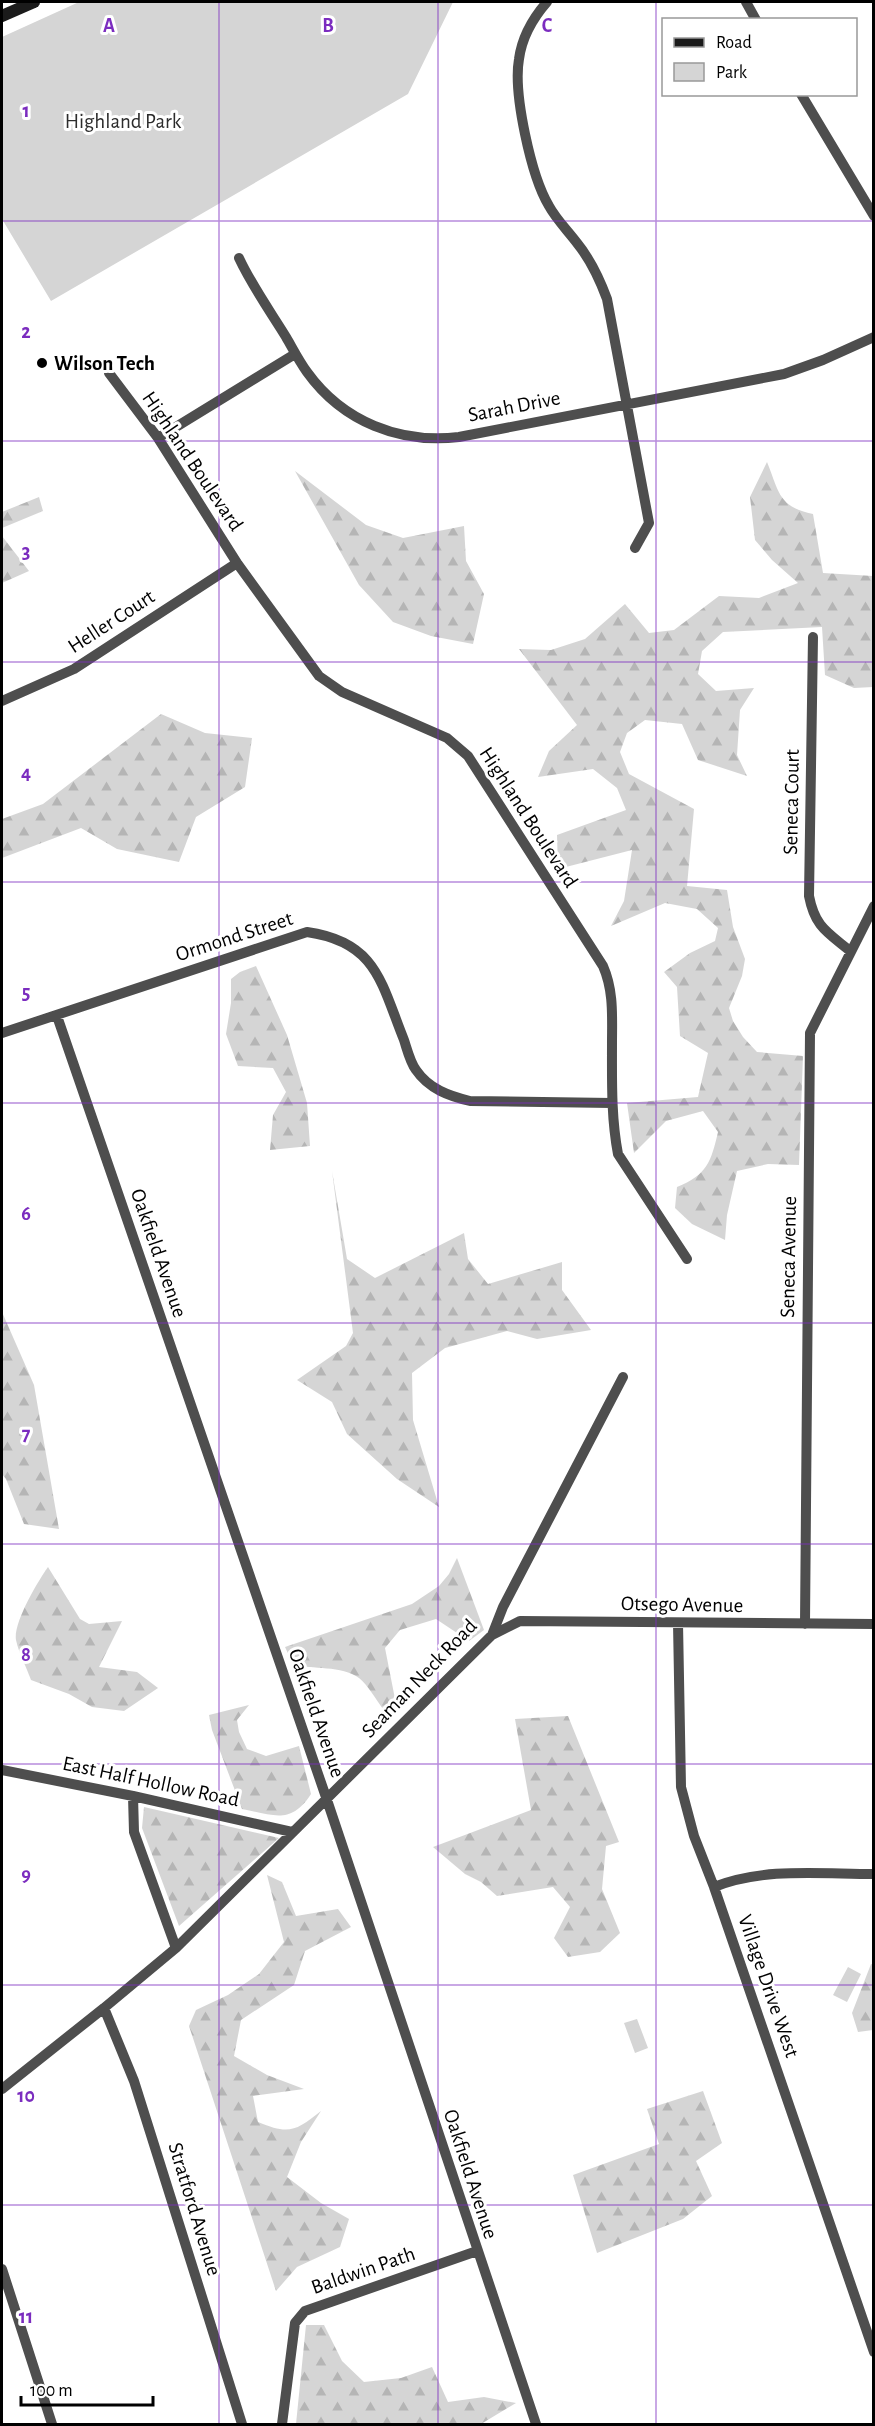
<svg xmlns="http://www.w3.org/2000/svg" width="875" height="2426" viewBox="0 0 875 2426" font-family="'Alegreya Sans',sans-serif">
<style>
.forest{fill:url(#forest-firs)}
.park{fill:#d5d5d5}
.lines{fill:none;stroke-linecap:round;stroke-linejoin:round}
.street{stroke:#4e4e4e;stroke-width:10}
.secondary{stroke:#1b1b1b;stroke-width:12}
.grid{fill:none;stroke:#7b2cbf;stroke-width:1.5;stroke-opacity:0.55}
.poi-dot{fill:#000;stroke:#fff;stroke-width:2}
.labels{text-anchor:middle;stroke-width:6;stroke-linejoin:round;paint-order:stroke}
.park-label{font-size:21px;fill:#2c2c2c;stroke:#fff}
.poi-label{font-size:21px;font-weight:bold;fill:#000;stroke:#fff;text-anchor:start}
.street-label{font-size:21px;fill:#000;stroke:#fff}
.grid-label{font-size:20px;text-anchor:middle;font-weight:bold;fill:#7b2cbf;stroke:#fff;stroke-width:6;stroke-linejoin:round;paint-order:stroke}
</style>
<defs>
<pattern id="forest-firs" width="22" height="20" patternUnits="userSpaceOnUse" patternTransform="scale(1.5)"><rect width="22" height="20" fill="#d5d5d5"/><path d="M5 1l3.5 6h-7zM16 11l3.5 6h-7z" fill="#b5b5b5"/></pattern>
</defs>
<rect width="100%" height="100%" fill="#fff"/>
<!-- forest -->
<path class="forest" d="M767 462C779 491 778 507 813 514L823 573 873 576V687L854 688 825 675 822 627 723 632 702 651 698 674 716 691 754 688 740 710 737 755 747 776 698 760 682 724 645 720 627 733 620 752 629 774 694 809 687 886 727 890 733 927 745 959 742 976 729 1008 733 1021 743 1037 757 1052 803 1056 799 1165 768 1164 737 1171 727 1215 725 1240 692 1224 675 1208 677 1187C707 1175 711 1162 718 1132L703 1111 666 1121 634 1153 627 1103 698 1097 708 1053 680 1036 677 987 664 972 690 953 715 941 718 928 697 909 665 903 611 926 624 901 632 850 558 869 557 835 626 810 617 788 593 769 538 777 549 751 577 725 519 649 551 650 585 639 625 604 649 633 674 630 719 596 759 598 798 583 772 560 755 540 750 497Z
M295 471 366 525 403 538 464 526 466 561 484 594 473 644 431 636 393 622 359 585Z
M39 497 43 511 2 528V512Z
M2 536 29 571 2 583Z
M161 714 205 733 252 738 245 787 196 817 179 862 117 849 81 828 2 858V819L43 804Z
M256 966 287 1035 307 1103 310 1146 270 1150 273 1115 286 1092 273 1068 238 1066 226 1034 231 1003V979L240 972Z
M332 1171 347 1259 375 1278 464 1233 468 1259 488 1284 562 1262V1290L591 1330 537 1339 507 1331 445 1348 412 1373 413 1420 439 1507 397 1479 347 1434 332 1402 297 1380 346 1346 353 1333Z
M2 1312 34 1385 59 1529 24 1524 6 1479 2 1474Z
M457 1558 484 1630 469 1641 436 1619 400 1630 385 1648 396 1704 383 1709C376 1700 368 1685 359 1678 342 1665 312 1670 293 1664L285 1647 412 1604 439 1586 449 1574Z
M48 1567 80 1619 89 1624 122 1621 99 1667 137 1672 158 1688 124 1711 92 1707 69 1694 31 1680C27 1668 19 1654 16 1640 13 1623 38 1581 48 1567Z
M249 1705 237 1720 239 1732 247 1749 266 1756 299 1746 311 1794C291 1825 274 1815 242 1809L212 1730 209 1715Z
M568 1716 619 1842 606 1846 602 1889 620 1933 600 1952 568 1957 554 1938 570 1907 553 1887 497 1896 481 1882 465 1874 433 1847 531 1810 515 1719Z
M144 1807 279 1838 179 1926 142 1828Z
M267 1875 282 1882 296 1916 338 1909 351 1927 305 1951 294 1985 241 2020 234 2056 267 2075 304 2089 253 2096 258 2122C289 2135 296 2131 321 2111L301 2142 287 2177 321 2203 349 2219 340 2247 297 2267 276 2291 189 2026 196 2010 228 1995 259 1974 284 1942Z
M871 1964 874 1965 873 2030 858 2032 852 2013Z
M703 2091 722 2143 696 2161 712 2196 683 2219 597 2253 573 2175 659 2144 647 2109Z
M306 2325H324L342 2361 364 2382 401 2378 432 2367 448 2402 484 2397 516 2403 481 2424H296Z"/>
<!-- park -->
<path class="park" d="M79 2H453L408 94 51 301 2 219V37Z
M848 1967 861 1974 847 2002 833 1995Z
M637 2019 648 2048 635 2053 624 2023Z"/>
<g class="lines">
<!-- street -->
<path class="street" d="M547 2C533 18 522 37 519 59 513 93 531 176 549 206 556 219 568 231 577 243 590 259 600 280 607 299L649 523 635 548
M746 2 756 20
M801 94 874 216
M239 258C252 286 270 311 286 337 293 349 299 361 307 372 343 422 400 444 459 437L784 374 823 360 874 337
M109 373 158 438 237 563 319 676 342 692 447 738 468 756 603 966C614 991 612 1017 612 1043 612 1080 611 1117 618 1154L687 1259
M158 438 295 354
M813 637 809 896C815 927 827 932 850 951
M2 701 74 669 237 563
M57 1016 327 1800 536 2424
M2 1033 307 932C377 942 381 983 404 1040 407 1049 410 1062 416 1070 429 1089 449 1096 470 1101L612 1103
M678 1623 681 1787 694 1836 714 1887 874 2352
M805 1624 810 1033 874 906
M492 1635 520 1621 874 1624
M2 1770 133 1796 292 1832
M133 1796 134 1832 176 1948
M714 1887C764 1867 821 1874 874 1874
M104 2008 134 2081 242 2424
M2 2089 104 2008 176 1948 492 1635 503 1607 623 1377
M2 2269 52 2424
M282 2424 295 2323 305 2311 477 2251"/>
<!-- secondary -->
<path class="secondary" d="M2 16 34 2"/>
</g>
<!-- grid -->
<path class="grid" d="M219 2V2424M438 2V2424M656 2V2424M2 221H874M2 441H874M2 662H874M2 882H874M2 1103H874M2 1323H874M2 1544H874M2 1764H874M2 1985H874M2 2205H874"/>
<!-- markers -->
<circle class="poi-dot" cx="42" cy="363" r="6"/>
<g class="labels">
<!-- park labels -->
<g class="park-label">
<text x="123" y="128">Highland Park</text>
</g>
<!-- poi labels -->
<g class="poi-label">
<text x="54" y="370">Wilson Tech</text>
</g>
<!-- street labels -->
<g class="street-label">
<text transform="translate(514 406) rotate(-11)" y="7">Sarah Drive</text>
<text transform="translate(193 461) rotate(56)" y="7">Highland Boulevard</text>
<text transform="translate(111 621) rotate(-33)" y="7">Heller Court</text>
<text transform="translate(791 802) rotate(-89)" y="7">Seneca Court</text>
<text transform="translate(529 817) rotate(57)" y="7">Highland Boulevard</text>
<text transform="translate(234 936) rotate(-18)" y="7">Ormond Street</text>
<text transform="translate(159 1253) rotate(71)" y="7">Oakfield Avenue</text>
<text transform="translate(788 1257) rotate(-89)" y="7">Seneca Avenue</text>
<text transform="translate(682 1604) rotate(1)" y="7">Otsego Avenue</text>
<text transform="translate(419 1678) rotate(-46)" y="7">Seaman Neck Road</text>
<text transform="translate(317 1713) rotate(71)" y="7">Oakfield Avenue</text>
<text transform="translate(151 1781) rotate(12)" y="7">East Half Hollow Road</text>
<text transform="translate(769 1986) rotate(71)" y="7">Village Drive West</text>
<text transform="translate(471 2174) rotate(72)" y="7">Oakfield Avenue</text>
<text transform="translate(195 2209) rotate(73)" y="7">Stratford Avenue</text>
<text transform="translate(363 2270) rotate(-19)" y="7">Baldwin Path</text>
</g>
</g>
<g class="grid-label">
<text x="109" y="32">A</text>
<text x="328" y="32">B</text>
<text x="547" y="32">C</text>
<text x="26" y="117">1</text>
<text x="26" y="338">2</text>
<text x="26" y="558">3</text>
<text x="26" y="779">4</text>
<text x="26" y="999">5</text>
<text x="26" y="1220">6</text>
<text x="26" y="1440">7</text>
<text x="26" y="1661">8</text>
<text x="26" y="1881">9</text>
<text x="26" y="2102">10</text>
<text x="26" y="2323">11</text>
</g>
<!-- border -->
<rect width="875" height="2426" fill="none" stroke="#000000" stroke-width="6"/>
<!-- legend -->
<rect x="662" y="18" width="195" height="78" fill="#ffffff" stroke="#999999" stroke-width="1.5"/>
<rect x="674" y="38" width="30" height="9" fill="#1b1b1b" stroke="#999999" stroke-width="1.5"/>
<text x="716" y="48" font-size="18" fill="#000000">Road</text>
<rect x="674" y="63" width="30" height="18" fill="#d5d5d5" stroke="#999999" stroke-width="1.5"/>
<text x="716" y="78" font-size="18" fill="#000000">Park</text>
<!-- scale -->
<path d="M21 2396v9h132v-9" fill="none" stroke="#000000" stroke-width="3"/>
<text x="30" y="2396" font-size="18" fill="#000000" stroke="#ffffff" stroke-width="4.5" paint-order="stroke">100 m</text>
</svg>
